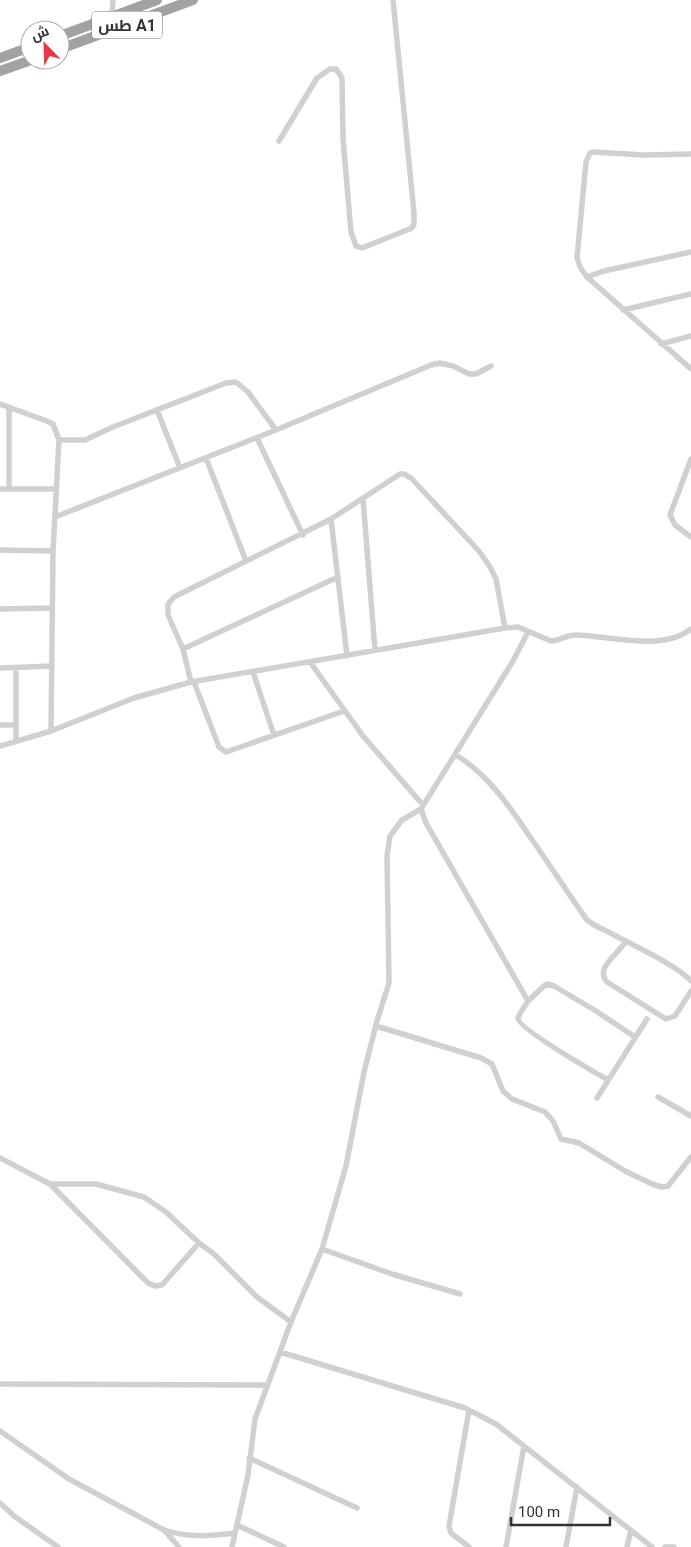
<svg xmlns="http://www.w3.org/2000/svg" width="691" height="1547" viewBox="0 0 691 1547" font-family="Roboto,Cairo,sans-serif">
<style>
.lines{fill:none;stroke-linecap:round;stroke-linejoin:round}
.minor{stroke:#d0d0d0;stroke-width:5.5}
.trunk{stroke:#a2a2a2;stroke-width:10}
.labels{text-anchor:middle;stroke-width:5;stroke-linejoin:round;paint-order:stroke}
.shield{fill:#fff;stroke:#707070;stroke-width:1}
.shield-label{font-size:16px;font-weight:bold;fill:#333}
</style>
<rect width="100%" height="100%" fill="#fff"/>
<g class="lines">
<!-- minor -->
<path class="minor" d="M112 16 113 0
M279 141 317 78 330 69H336L342 78 343 139 351 232 356 246 362 248 412 228 414 224V213L393 0
M691 154 644 155 593 152 590 153 586 162 577 258 580 267 587 277 691 369
M587 277 604 271 691 252
M623 310 691 294
M661 344 691 336
M0 404 47 421 53 424 59 440 53 551 51 731 0 746
M157 410 180 468
M257 438 303 535
M59 440H85L113 427 226 383 236 382 248 392 276 430
M206 458 246 561
M691 459 670 515 675 525 691 537
M0 489H56
M9 489V407
M363 499 375 650
M55 517 276 430 431 365 440 363 453 366 469 374H476L491 366
M331 519 347 656
M0 550 53 551
M0 609 52 608
M528 632 513 661 421 809 426 823 528 1001C526 1005 519 1013 518 1018 517 1028 596 1073 608 1080
M183 649 338 577
M310 662 363 736 423 805
M0 668 52 666
M253 672 274 735
M191 682 183 649 168 615V604L174 597 331 519 400 474H404L411 478 479 551 490 567 496 579 505 628
M194 682 219 747 226 752 344 711
M0 725H16
M51 731 134 698 191 682 505 628 518 627 551 641C560 641 567 634 577 635 610 636 662 652 691 629
M16 741V668
M456 755C487 774 508 804 528 834 548 862 567 892 587 920 597 928 604 929 614 935 634 946 677 965 691 981
M625 942C619 954 594 968 607 982L666 1019 675 1016 691 991
M528 1001 544 986 547 984 554 986 596 1011 635 1037
M376 1026 481 1058 492 1064 503 1091 512 1099 545 1112 553 1121 561 1139 579 1143 625 1171 652 1184 662 1187 668 1186 691 1157
M658 1097 691 1116
M597 1098 647 1019
M0 1158 50 1184 148 1283 155 1286 162 1285 199 1243
M50 1184H96L144 1197 166 1212 199 1243 214 1254 257 1297 291 1322
M322 1249 392 1274 460 1294
M280 1352 465 1408 496 1424 652 1547
M0 1384 267 1385
M0 1431 69 1479 164 1530C189 1538 209 1536 235 1533
M249 1458 357 1508
M0 1503 14 1516 58 1547
M237 1525 284 1547
M164 1530 179 1547
M232 1547 248 1475 255 1419 291 1322 322 1249 346 1166 364 1072 377 1021 389 983 387 856 390 836 402 820 421 809
M469 1547 451 1533 449 1526 469 1410
M506 1547 524 1446
M566 1547 577 1487
M627 1547 631 1530
M665 1547H674"/>
<!-- trunk -->
<path class="trunk" d="M60 36 157 0
M60 49 193 0
M0 58 30 47
M0 71 31 60"/>
</g>
<g class="labels">
<!-- shield labels -->
<rect class="shield" x="92" y="11.5" width="70" height="27" rx="4"/>
<g class="shield-label">
<text x="127" y="31">طس A1</text>
</g>
</g>
<!-- north arrow -->
<g transform="translate(45 45) rotate(337)"><circle r="24" fill="#ffffff" stroke="#adadad"/>
<path d="M0-4L9 19L0 12L-9 19Z" fill="#e63946"/>
<text y="-8" font-size="14" font-weight="bold" text-anchor="middle" fill="#333333">ش</text>
</g>
<!-- scale -->
<path d="M511 1517v8h99v-8" fill="none" stroke="#333333" stroke-width="2.5"/>
<text x="518" y="1517" font-size="15" fill="#333333" stroke="#ffffff" stroke-width="4" paint-order="stroke">100 m</text>
</svg>
